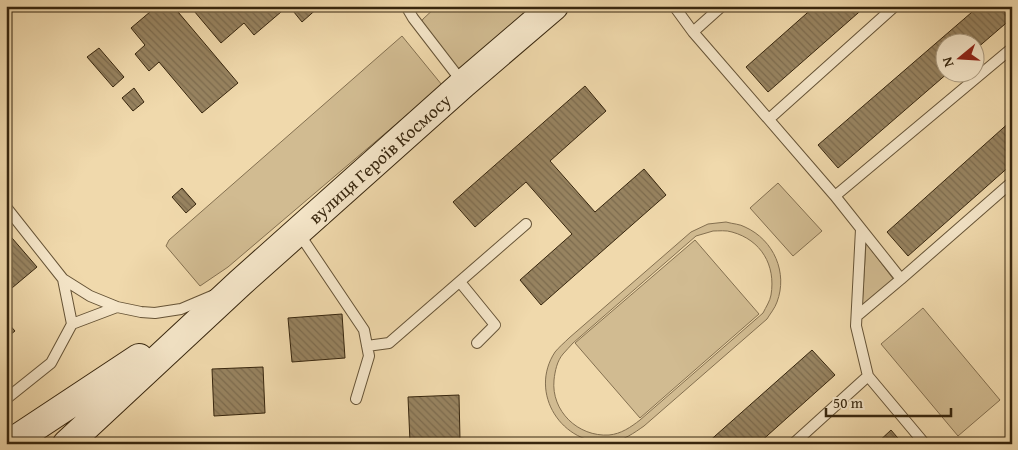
<svg xmlns="http://www.w3.org/2000/svg" width="1018" height="450" viewBox="0 0 1018 450" font-family="'Gentium Book Plus',serif">
<style>
.grass{fill:#d1bb91;stroke:#847050;fill-rule:evenodd}
.building{fill:url(#building-back-hatch);stroke:#37260e}
.lines{fill:none;stroke-linecap:round;stroke-linejoin:round}
.service-casing{stroke:#655336;stroke-width:12}
.secondary-casing{stroke:#37260e;stroke-width:30}
.service{stroke:#f5e6c9;stroke-width:10}
.secondary{stroke:#f5e6c9;stroke-width:28}
.labels{text-anchor:middle;stroke-width:5;stroke-linejoin:round;paint-order:stroke}
.street-label{font-size:18px;fill:#37260e;stroke:#f5e6c9}
</style>
<defs>
<pattern id="building-back-hatch" width="6" height="6" patternUnits="userSpaceOnUse" patternTransform="scale(1.25)"><rect width="6" height="6" fill="#978360"/><path d="M-1 5l2 2M0 0l6 6M5-1l2 2" fill="none" stroke="#7c6b4e"/></pattern>
</defs>
<rect width="100%" height="100%" fill="#f0d9ac"/>
<filter id="stains"><feTurbulence type="fractalNoise" baseFrequency=".004" numOctaves="4"/><feColorMatrix values="0 0 0 0 .2 0 0 0 0 .09 0 0 0 0 .02 0 0 0 .5 -.17"/></filter>
<radialGradient id="worn" r=".72"><stop offset=".6" stop-color="#630" stop-opacity="0"/><stop offset="1" stop-color="#630" stop-opacity=".3"/></radialGradient>
<!-- grass -->
<path class="grass" d="M437 6H532L455 74 419 26 423 19Z
M402 36 442 85 228 267 200 286 166 246 169 240Z
M778 183 822 231 793 256 750 208Z
M726 222C733 224 740 224 745 227 774 240 788 273 777 302 775 308 770 314 767 319L644 426C634 433 623 441 610 442 562 446 528 393 555 352 559 347 564 343 569 338L691 232 708 224ZM713 231C719 231 726 230 732 232 761 240 776 265 771 295 770 301 766 307 763 313L640 420C631 427 621 434 609 435 578 437 551 411 554 380 555 371 557 361 563 354 566 350 570 347 573 343L696 236Z
M695 240 759 314 640 418 575 343Z
M866 243 894 280 862 308Z
M923 308 1000 400 958 436 881 344Z"/>
<!-- building -->
<path class="building" d="M157 6H173L238 83 202 113 159 62 149 71 135 54 145 45 131 28Z
M199 6H288L254 35 244 23 221 43 194 11Z
M289 6H320L302 22Z
M815 6H866L768 92 746 67Z
M979 6H1012V18L976 49V42H946V72H949L838 168 818 145Z
M99 48 124 77 113 87 87 57Z
M585 86 606 111 550 161 595 212 644 169 666 195 541 305 520 280 572 234 526 182 475 227 453 202Z
M134 88 144 102 133 111 122 98Z
M1012 120V164L908 256 887 232Z
M182 188 196 204 186 213 172 197Z
M6 231 37 267 6 293Z
M342 314 345 358 292 362 288 318Z
M6 321 15 331 6 338Z
M812 350 835 375 758 444H706Z
M263 367 265 413 214 416 212 369Z
M459 395 460 440 410 442 408 397Z
M891 430 903 444H876Z"/>
<g class="lines">
<!-- service casing -->
<g class="service-casing">
<path id="service" d="M406 6 413 18 463 83
M674 6 693 32 835 196 901 279 1012 182
M693 32 722 6
M769 119 895 6
M835 196 1012 48
M6 207 63 279 90 296 117 307 141 312 155 313 181 309 214 295
M861 229 856 326 868 376 925 444
M298 232 364 330 369 356 356 399
M460 282 495 325 477 343
M857 316 901 279
M72 324 117 307
M367 346 389 343 526 224
M6 399 51 363 72 324 63 279
M793 444 868 376"/>
</g>
<!-- secondary casing -->
<g class="secondary-casing">
<path id="secondary" d="M9 444 139 358
M67 444 240 283 463 84 554 6"/>
</g>
<!-- service -->
<use href="#service" class="service"/>
<!-- secondary -->
<use href="#secondary" class="secondary"/>
</g>
<g class="labels">
<!-- street labels -->
<g class="street-label">
<text transform="translate(380 159) rotate(-42)" y="6">вулиця Героїв Космосу</text>
</g>
</g>
<!-- margin -->
<rect width="1018" height="450" fill="none" stroke="#f0d9ac" stroke-width="25"/>
<rect x="8" y="8" width="1003" height="435" fill="none" stroke="#37260e" stroke-width="2.5"/>
<rect x="12" y="12" width="993" height="425" fill="none" stroke="#37260e"/>
<!-- north arrow -->
<g transform="translate(960 58) rotate(252)"><circle r="24" fill="#f5e6c9" stroke="#a9997e"/>
<path d="M0-4L9 19L0 12L-9 19Z" fill="#8f2418"/>
<text y="-8" font-size="14" font-weight="bold" text-anchor="middle" fill="#37260e">N</text>
</g>
<!-- scale -->
<path d="M826 408v8h125v-8" fill="none" stroke="#37260e" stroke-width="2.5"/>
<text x="833" y="408" font-size="15" fill="#37260e" stroke="#f5e6c9" stroke-width="4" paint-order="stroke">50 m</text>
<rect width="100%" height="100%" filter="url(#stains)"/>
<rect width="100%" height="100%" fill="url(#worn)"/>
</svg>
